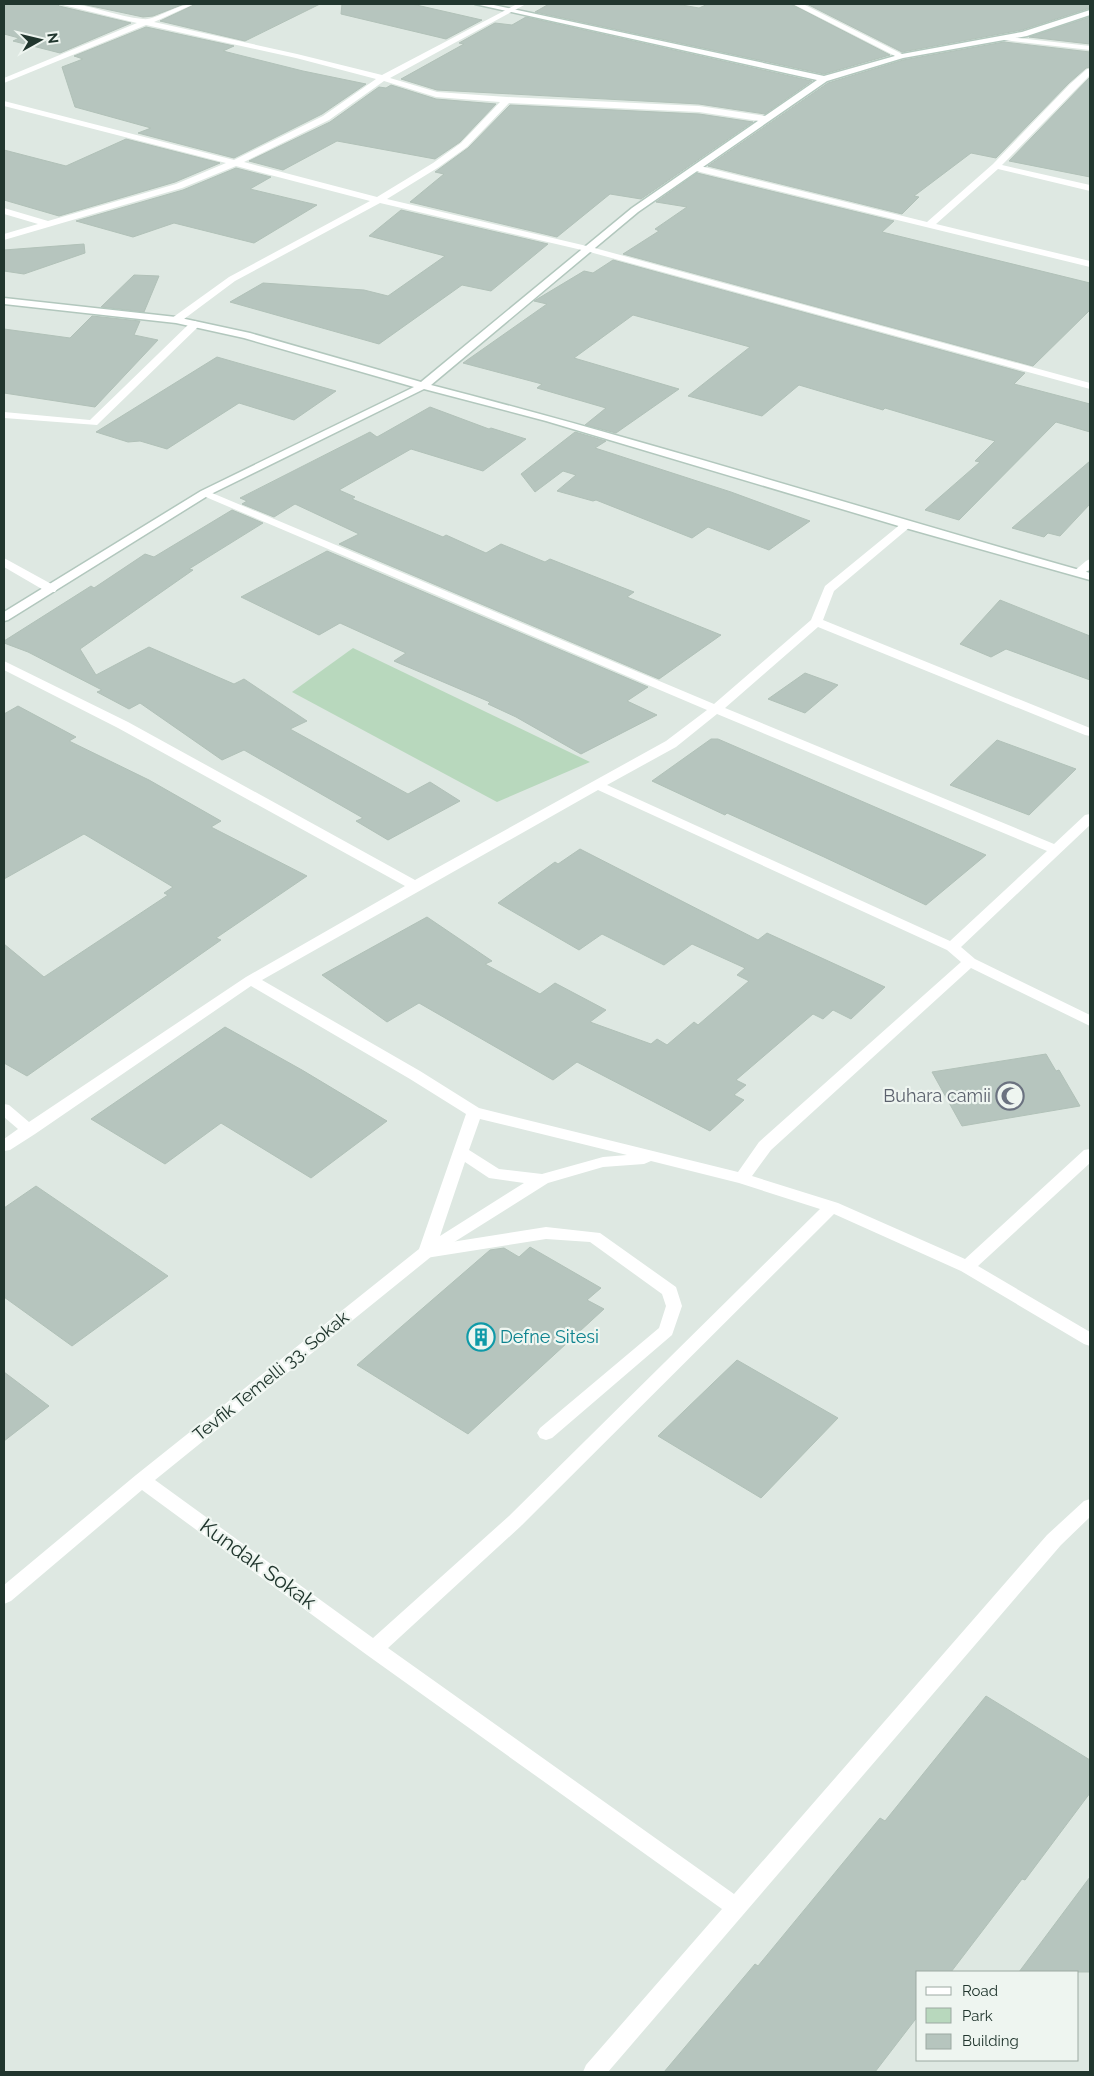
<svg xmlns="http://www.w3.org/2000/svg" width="1094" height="2076" viewBox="0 0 1094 2076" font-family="Raleway,sans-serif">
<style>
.green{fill:#b8d8bd}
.building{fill:#b6c5be;stroke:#b1c1b8}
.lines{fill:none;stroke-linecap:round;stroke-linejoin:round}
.secondary-casing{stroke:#b2c7bd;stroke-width:3}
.lane{fill:#fff;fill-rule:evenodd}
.street{fill:#fff;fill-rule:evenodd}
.secondary{fill:#fff;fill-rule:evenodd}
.labels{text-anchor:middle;stroke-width:4.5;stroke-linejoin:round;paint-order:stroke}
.worship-label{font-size:18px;fill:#5b616d;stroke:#eef5f0;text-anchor:end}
.culture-label{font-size:18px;fill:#0d838f;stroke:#eef5f0;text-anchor:start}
.street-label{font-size:18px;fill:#21362e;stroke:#eef5f0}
.near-street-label{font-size:21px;fill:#21362e;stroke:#eef5f0}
</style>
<rect width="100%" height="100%" fill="#dee8e2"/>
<!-- green -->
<path class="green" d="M353 648 590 762 497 802 292 692Z"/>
<!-- building -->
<path class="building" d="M4 4H57L59 6 131 23 60 53 13 41 19 38 4 34Z
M82 4H184L153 16 143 17Z
M196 4H320L245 41 160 21Z
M342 4H412L482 20 446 39 341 14Z
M549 4H676L699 8 708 4H791L890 55 824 74 535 12Z
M807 4H1090V8L1022 30 902 52Z
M526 17 812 81 765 114 699 104 437 90 401 79 464 44 459 43 495 23 512 25Z
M1090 17V44L1029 37Z
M146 27 234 46 223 51 303 71 366 84 322 114 234 158 138 133 151 128 75 107 62 67 83 59 74 56Z
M1004 42 1090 52V67L1086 68 1069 83 996 158 971 153 914 196 919 197 902 214 708 166 828 83 903 60Z
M1090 77V177L1009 161Z
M391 85 436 99 496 104 460 142 435 159 337 141 283 170 249 161 330 122 379 87 386 88Z
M510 105 699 114 753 122 641 199 610 194 557 237 410 202 444 174 435 172 468 148Z
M126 139 220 163 175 182 59 216 4 200V150L66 166Z
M236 168 271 177 250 189 317 205 254 243 174 223 133 237 76 221 183 190Z
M697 173 894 221 882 232 1090 283V310L1033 366 623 254 659 231 655 229 687 207 656 202Z
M401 210 548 244 491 291 462 285 379 344 230 302 263 283 364 290 388 296 445 256 369 236Z
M84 244 85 253 24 274 4 271V250Z
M613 260 1025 373 1014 384 1090 404V432L1056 422 959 520 925 510 980 462 975 461 995 441 885 408 883 410 799 385 762 416 688 396 750 347 633 315 574 358 679 389 616 433 585 425 606 408 537 388 542 384 463 363 547 304 534 301 584 271 593 273Z
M134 275 159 276 144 312 101 307Z
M92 316 140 321 134 335 158 340 95 407 4 393V329L70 338Z
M217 357 336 391 294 420 239 403 167 449 140 441 128 442 96 432Z
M430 407 489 429 491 428 526 439 483 471 411 449 339 490 355 497 352 499 443 537 446 535 486 553 501 544 545 562 550 559 634 592 627 597 721 635 659 679 339 544 359 534 295 504 274 517 242 504 247 501 240 498 370 432 377 437Z
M575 432 606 441 595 448 731 492 810 521 769 550 708 527 692 538 596 500 593 501 557 491 576 475 563 471 535 492 521 474Z
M1090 461V504L1060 536 1048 533 1044 537 1012 528Z
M232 510 263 523 189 569 193 570 80 649 96 675 149 647 234 684 244 679 307 721 290 729 408 794 430 782 460 801 388 840 356 821 363 818 244 750 222 760 140 703 129 709 97 692 102 690 28 652 4 643V641L91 586 94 588 145 554 154 557Z
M327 551 648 687 627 701 657 715 581 754 516 717 488 704 490 702 394 661 406 653 340 623 319 635 241 597Z
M1000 600 1090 636V680L1006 649 991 657 960 644Z
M805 673 838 685 805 713 768 699Z
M18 706 76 737 69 741 149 780 221 821 211 827 307 876 216 938 221 940 27 1076 4 1063V944L44 977 168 895 164 893 173 887 84 834 4 879V714Z
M711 739H718L986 855 926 905 824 857 727 813 725 815 652 781Z
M997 740 1076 769 1029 815 950 785Z
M580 849 758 940 767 933 885 987 851 1019 833 1010 823 1019 813 1014 736 1080 746 1085 734 1095 744 1100 710 1131 577 1062 553 1080 419 1003 387 1022 322 975 427 917 492 961 485 964 540 994 555 983 606 1010 590 1022 651 1044 657 1039 667 1045 694 1022 698 1025 749 981 737 975 745 968 692 944 664 965 602 934 579 950 498 903 555 862 558 864Z
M225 1027 302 1070 387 1121 311 1178 221 1123 165 1164 91 1119Z
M1046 1054 1056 1071 1059 1070 1080 1106 962 1126 932 1072Z
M36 1186 168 1276 72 1346 4 1297V1208Z
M530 1247 601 1288 587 1300 604 1309 468 1434 357 1365 490 1250 504 1248 519 1257Z
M737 1360 838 1418 761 1498 658 1436Z
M4 1372 49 1406 4 1441Z
M986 1696 1090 1760V1793L1025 1880 1022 1879 951 1972H918V2016L875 2072H664L755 1964 758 1966 880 1818 885 1821Z
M1090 1877V1972H1019Z"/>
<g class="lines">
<!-- secondary casing -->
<g class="secondary-casing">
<path id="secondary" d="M475 4H489L824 76 902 54 1022 32 1090 10V15L1027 36 903 58 827 81 638 212 431 385C652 442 870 511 1090 573V580L902 527 546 421 424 389 209 495 8 620 4 621V612L201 491 414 387 244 338 176 323 4 304V298L176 317 250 333 421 382 632 208 817 80Z"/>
</g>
<!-- lane -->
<path class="lane" d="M546 1227 600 1233 676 1287 682 1306 672 1335 552 1438 546 1440 540 1438 537 1433 540 1428 659 1328 666 1306 662 1294 590 1242 546 1239 426 1258 420 1256 418 1252 420 1248 426 1246Z"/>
<!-- street -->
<path class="street" d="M59 4C87 2 115 17 143 19 155 21 176 4 194 4L154 22 297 54 382 75 517 4H526L390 78 437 92 507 97 699 106 766 116 770 119 766 122 699 112 509 103 467 147 439 167 387 199 591 247 1090 383V389L586 251 380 203 235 281 180 322H172V318L229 277 370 201 236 166 182 188 4 240V234L38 224 4 214V208L48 221 176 184 226 163 4 106V101L234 160 323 116 376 79 296 58 146 25 4 83V78L137 23ZM384 81 436 97 500 102 461 143 433 163 377 197 244 162 329 120Z
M793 4H803L906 56 899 58Z
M1001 36 1090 46V50L1004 40H1001Z
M1087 69H1090V75L1002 165 1090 185V191L998 169 936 224 1090 261V267L696 171 692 168 696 165 927 222 993 164 1070 84Z
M195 321 200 324 199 326 97 425 4 418V412L90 420 191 322Z
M205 490 714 704 811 620 825 586 902 523H910L912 525 910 527 834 591 823 620 1090 728V736L1085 735 818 627 725 708 1054 844 1085 815 1090 814V825L961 947 975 959 1090 1015V1026L971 968 771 1150 752 1176 838 1203 965 1259 1084 1150 1090 1149V1163L978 1266 1090 1332V1346L1084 1344 961 1271 834 1214 521 1526 388 1648 734 1894 1047 1535 1084 1501 1090 1499V1517L1061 1545 608 2072H583L586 2065 722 1909 367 1655 142 1490 11 1601 4 1604V1585L136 1475 419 1249 466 1114 410 1079 251 986 35 1134 10 1150 4 1151V1139L18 1129 4 1117V1104L9 1105 29 1122 246 977 405 886 118 728 4 670V661L128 722 415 880 666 741 707 710 201 495 199 493ZM717 714 1047 851 950 941 607 785 676 747ZM598 790 947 950 961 962 759 1142 738 1172 479 1108 420 1071 262 980ZM480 1119 627 1155 603 1157 542 1174 499 1169 469 1150ZM651 1161 739 1183 820 1209 509 1516 373 1638 155 1480 432 1256 548 1183 603 1167 644 1164ZM465 1162 489 1178 524 1183 440 1236Z
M4 558 55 586 57 589 55 592H47L4 567Z
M1090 559V569L1083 574H1075L1073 572 1086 561Z"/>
<!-- secondary -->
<use href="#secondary" class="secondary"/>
</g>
<!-- icons -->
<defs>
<g id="mosque-ring" transform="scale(1.4375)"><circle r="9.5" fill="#eef5f0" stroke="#6b7280" stroke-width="1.5"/><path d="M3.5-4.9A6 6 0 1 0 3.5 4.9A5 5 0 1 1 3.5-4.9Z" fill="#6b7280"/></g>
<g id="building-ring" transform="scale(1.4375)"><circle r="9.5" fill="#eef5f0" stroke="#0f9aa8" stroke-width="1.5"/><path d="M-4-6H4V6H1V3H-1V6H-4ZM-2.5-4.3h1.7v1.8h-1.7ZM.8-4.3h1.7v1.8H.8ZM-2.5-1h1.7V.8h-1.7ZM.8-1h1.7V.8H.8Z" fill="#0f9aa8"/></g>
</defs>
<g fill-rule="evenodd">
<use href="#mosque-ring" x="1010" y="1096"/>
<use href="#building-ring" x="481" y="1337"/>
</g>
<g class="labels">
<!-- worship labels -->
<g class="worship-label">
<text x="991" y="1102">Buhara camii</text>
</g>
<!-- culture labels -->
<g class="culture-label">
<text x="500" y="1343">Defne Sitesi</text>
</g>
<!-- street labels -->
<g class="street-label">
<text transform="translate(271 1376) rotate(-39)" y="6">Tevfik Temelli 33. Sokak</text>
</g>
<!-- near-street labels -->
<g class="near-street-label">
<text transform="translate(258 1564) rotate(36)" y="7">Kundak Sokak</text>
</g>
</g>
<!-- border -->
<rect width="1094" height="2076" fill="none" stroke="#21362e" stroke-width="10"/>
<!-- legend -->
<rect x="916" y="1971" width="162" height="90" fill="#eef5f0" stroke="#9ca9a2"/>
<rect x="926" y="1987" width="25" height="8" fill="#ffffff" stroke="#9ca9a2"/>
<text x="962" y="1996" font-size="15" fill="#21362e">Road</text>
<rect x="926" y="2008" width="25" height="15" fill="#b8d8bd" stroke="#9ca9a2"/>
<text x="962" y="2021" font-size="15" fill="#21362e">Park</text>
<rect x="926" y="2034" width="25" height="15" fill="#b6c5be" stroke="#9ca9a2"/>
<text x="962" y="2046" font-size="15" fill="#21362e">Building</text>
<!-- north arrow -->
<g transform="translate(40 40) rotate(82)" stroke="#eef5f0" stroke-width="4" paint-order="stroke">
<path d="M0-4L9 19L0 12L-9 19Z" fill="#21362e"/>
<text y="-8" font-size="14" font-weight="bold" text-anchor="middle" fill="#21362e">N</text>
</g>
</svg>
